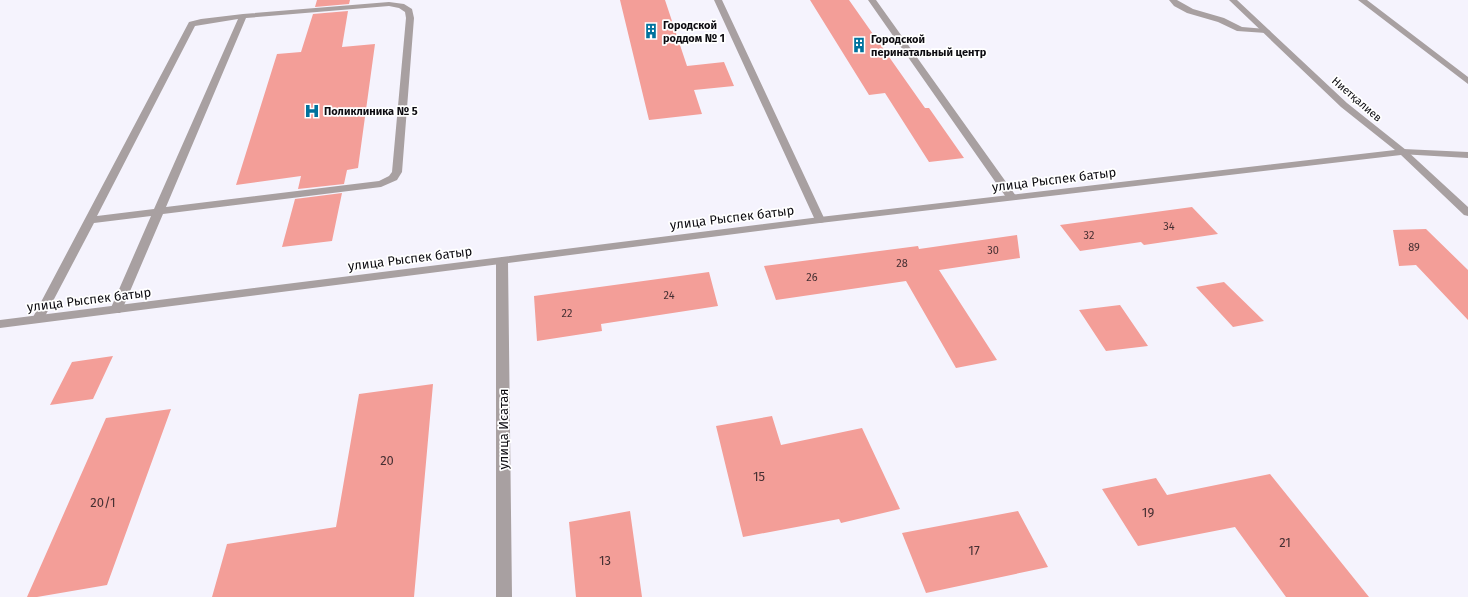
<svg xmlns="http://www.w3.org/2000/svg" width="1468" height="597" viewBox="0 0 1468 597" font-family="'Fira Sans',sans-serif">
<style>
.building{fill:#f39e98}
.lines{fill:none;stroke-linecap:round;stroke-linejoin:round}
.service{fill:#a8a0a1;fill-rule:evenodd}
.minor{fill:#a8a0a1;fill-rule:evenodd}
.tertiary{fill:#a8a0a1;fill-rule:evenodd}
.labels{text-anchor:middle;stroke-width:3.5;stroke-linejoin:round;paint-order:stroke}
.far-poi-label{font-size:11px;font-weight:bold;fill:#0d0c11;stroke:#fff;text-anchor:start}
.far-street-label{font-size:11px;fill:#0d0c11;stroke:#fff}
.number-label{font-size:11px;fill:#463033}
.street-label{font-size:13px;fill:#0d0c11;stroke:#fff}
.near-number-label{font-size:13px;fill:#463033}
</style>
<rect width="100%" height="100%" fill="#f5f3fd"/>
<!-- building -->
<path class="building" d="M317 0H350L349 4 315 7Z
M620 0H665L687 66 724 62 734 86 694 90 702 114 649 120Z
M810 0H849L925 108H929L964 158 929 162 885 93 869 95Z
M348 11 342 47 375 44 358 168 347 170 344 184 298 189 301 176 236 185 277 54 301 52 313 14Z
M342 193 332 241 282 247 295 199Z
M1192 207 1218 234 1144 245 1141 242 1080 251 1060 225Z
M1426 229 1468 270V320L1416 265 1399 266 1393 230Z
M1017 235 1020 258 939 270 997 360 956 368 906 281 776 300 764 266 918 246 919 249Z
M709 272 718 306 601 324 602 331 537 341 534 296Z
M1224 282 1264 321 1233 327 1196 287Z
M1120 305 1148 346 1106 351 1079 310Z
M113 356 93 399 50 405 72 362Z
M433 384 414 597H212L227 544 336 527 359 394Z
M171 409 107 585 37 597H27L106 418Z
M772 416 781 445 862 428 900 509 841 523 839 519 743 537 716 426Z
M1270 474 1369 597H1286L1235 527 1138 546 1102 489 1156 478 1167 495Z
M630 511 642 597H576L569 522Z
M1018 511 1048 567 926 593 902 533Z"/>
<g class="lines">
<!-- service -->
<path class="service" d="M714 0H722L825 220 824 222 820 223 815 220Z
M868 0H876L1016 196 1017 198 1016 200H1008Z
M1169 0H1177L1193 9 1224 18 1242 27 1266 29 1270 31 1266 33 1237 31 1218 22 1187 13 1174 6Z
M389 2 404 4 412 9 414 18 402 172 397 180 381 187 163 214 122 310 120 313H112L110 310 151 216 94 223 42 322H34L32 319 189 22 201 19 243 14ZM389 6 399 8 405 12 406 18 392 172 389 176 379 181 166 207 246 18ZM238 19 154 209 97 216 195 26Z"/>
<!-- minor -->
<path class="minor" d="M1358 0H1367L1468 77V84Z
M1403 149 1468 152V158L1400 154 1398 152Z
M502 257 508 261 512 597H496V261Z"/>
<!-- tertiary -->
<path class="tertiary" d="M1229 0H1237L1347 103 1406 150 1468 207V216L1464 215 1401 155 820 223 0 328V320L820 217 1395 150 1341 107Z"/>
</g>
<!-- icons -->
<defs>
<g id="building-bare" transform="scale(1.2)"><path d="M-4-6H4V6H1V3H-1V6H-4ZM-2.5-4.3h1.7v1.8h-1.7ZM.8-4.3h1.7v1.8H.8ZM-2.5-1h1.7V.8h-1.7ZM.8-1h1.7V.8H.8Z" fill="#00729d" stroke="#fff" stroke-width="2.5" paint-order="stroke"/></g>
<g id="hospital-bare" transform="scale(1.2)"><path d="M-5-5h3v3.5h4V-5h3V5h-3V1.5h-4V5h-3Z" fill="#00729d" stroke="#fff" stroke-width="2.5" paint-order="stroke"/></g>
</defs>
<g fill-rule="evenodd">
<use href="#building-bare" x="651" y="31"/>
<use href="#building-bare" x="859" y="45"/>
<use href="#hospital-bare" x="312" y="111"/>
</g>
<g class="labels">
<!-- far-poi labels -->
<g class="far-poi-label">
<text x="663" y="29">Городской<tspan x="663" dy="13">роддом № 1</tspan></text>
<text x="871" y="43">Городской<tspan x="871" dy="13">перинатальный центр</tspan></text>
<text x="324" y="115">Поликлиника № 5</text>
</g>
<!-- far-street labels -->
<g class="far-street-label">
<text transform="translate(1357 99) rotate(41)" y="4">Ниетқалиев</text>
</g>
<!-- number labels -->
<g class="number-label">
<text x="1169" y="230">34</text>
<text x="1089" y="239">32</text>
<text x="1414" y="251">89</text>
<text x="993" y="254">30</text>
<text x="902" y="267">28</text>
<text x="812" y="281">26</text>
<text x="669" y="299">24</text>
<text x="567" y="317">22</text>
</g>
<!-- street labels -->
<g class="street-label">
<text transform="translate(1054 179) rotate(-7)" y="5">улица Рыспек батыр</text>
<text transform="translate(732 217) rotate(-7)" y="5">улица Рыспек батыр</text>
<text transform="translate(410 258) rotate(-7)" y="5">улица Рыспек батыр</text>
<text transform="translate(89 299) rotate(-7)" y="5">улица Рыспек батыр</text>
<text transform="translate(503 429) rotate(-90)" y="5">улица Исатая</text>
</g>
<!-- near-number labels -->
<g class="near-number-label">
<text x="387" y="465">20</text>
<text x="759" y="481">15</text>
<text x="103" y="507">20/1</text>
<text x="1148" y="517">19</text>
<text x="1285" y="547">21</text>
<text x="974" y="555">17</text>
<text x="605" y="565">13</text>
</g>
</g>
</svg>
